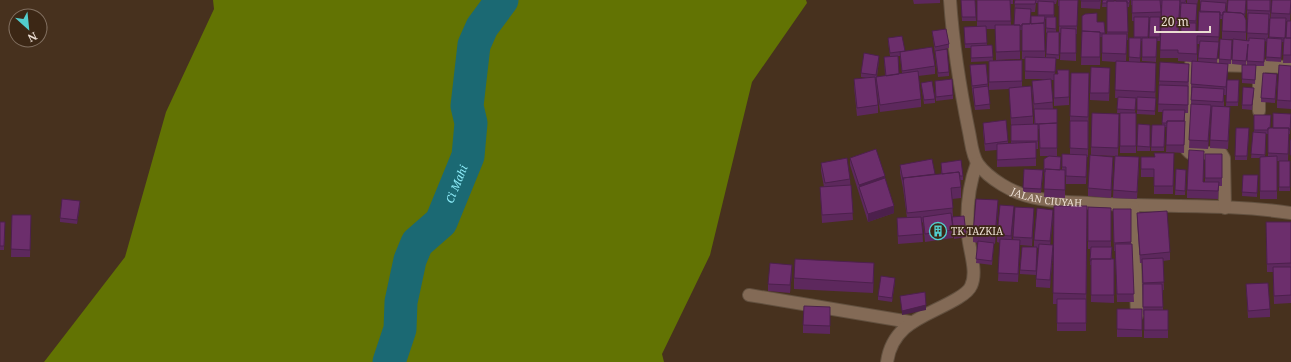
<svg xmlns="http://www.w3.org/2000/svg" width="1291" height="362" viewBox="0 0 1291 362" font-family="'Noto Serif',serif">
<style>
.forest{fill:#627303}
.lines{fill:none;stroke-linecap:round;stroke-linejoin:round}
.river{stroke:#1b6973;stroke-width:33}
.minor-casing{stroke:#62503f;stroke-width:14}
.minor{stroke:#836a56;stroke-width:12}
.wall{fill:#5d285d;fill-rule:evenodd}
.shaded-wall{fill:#4c204c}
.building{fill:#6c2e6c;stroke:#4c204c}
.labels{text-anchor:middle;stroke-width:3.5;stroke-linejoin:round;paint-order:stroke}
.street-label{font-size:10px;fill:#ebddd2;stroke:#3c2715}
.poi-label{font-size:10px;fill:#ebddd2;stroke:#3c2715;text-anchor:start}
.water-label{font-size:11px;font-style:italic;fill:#8decf9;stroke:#3c2715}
</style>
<rect width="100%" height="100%" fill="#47311e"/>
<!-- forest -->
<path class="forest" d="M213 0H806L807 3 752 82 710 255 662 354 664 362H44L125 257 166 112 214 9Z"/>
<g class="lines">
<!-- river -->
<path class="river" id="s1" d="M389 362 400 329 401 302 410 260 417 243 441 222 468 156 471 123 467 106 474 45 482 27 502 0"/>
<!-- minor casing -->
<g class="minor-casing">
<g id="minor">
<path id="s2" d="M950 0C953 44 960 88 969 132 971 141 972 156 978 164 989 179 1013 193 1031 197 1050 202 1069 202 1088 203 1156 208 1224 203 1291 213"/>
<path d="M1191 64 1187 150 1190 153H1221L1224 158 1225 208"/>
<path d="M1212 65 1291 67"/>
<path d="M1259 67V111"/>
<path d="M1133 207 1137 315"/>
<path d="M749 295 910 322"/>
<path d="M887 362C893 321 929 316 958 298 963 295 969 291 971 286 978 272 969 250 968 235 966 209 968 187 977 163"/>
</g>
</g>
<!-- minor -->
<use href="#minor" class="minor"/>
</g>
<!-- wall -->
<path class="wall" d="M913 0H940V3L914 4Z
M961 0H975L976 21H962Z
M977 0H1013V4H1010L1011 25H1014L1015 0H1057L1056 4H1054V17H1056V32H1059V6H1058V0H1077V34H1076V61L1060 60 1061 33H1059V59H1056L1055 74H1057L1069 70V105L1054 106V80H1051L1053 109H1057V156H1040L1039 129H1038V149H1036V166L997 167V150L985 151 983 131V123L1008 141V143H1011V125L1009 89 989 90V61L1022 60V87L1033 116V124H1027H1034V112L1032 88V81L1047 79H1025V59H1022V30H1020V59L996 60 995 29H986L987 45H992L993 61 971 62V48H965L964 27H977ZM1036 3H1038V16L1031 24H1030L1031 12H1035ZM1045 19H1046V33H1047L1046 57H1045Z
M1081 0H1101L1100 9 1081 8Z
M1103 0 1114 1 1130 0 1129 7H1127L1128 40H1127L1126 62 1156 71 1155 115 1137 114V99H1136L1135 113H1136V153H1120V113H1117L1118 98H1115L1116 62 1102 61V37H1100V65H1081L1082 31 1097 22H1104L1105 34H1107V7H1102Z
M1131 0H1186V3H1187V0H1198L1197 5 1196 32H1198L1201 4H1200V0H1227L1226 12H1227L1246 0 1245 18 1246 28V40L1222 39V19H1220L1217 63H1219V59L1232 44 1231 64H1228L1226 95H1224V107L1230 115 1228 149 1210 148 1211 109 1208 149 1189 148 1191 107V84L1192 62 1178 61V58H1160L1162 5H1161L1160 41H1157L1156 62 1142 61V41H1141L1140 62H1129V38H1134V21H1132V5H1131ZM1180 6H1181V32H1179ZM1149 20H1150L1149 38H1148ZM1197 44H1199L1198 62H1197Z
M1271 0 1270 19H1269L1268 38H1269L1271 13 1291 0 1290 21H1291V63H1283L1284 42H1282L1281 62 1266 61 1267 42 1265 41 1264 66H1256L1255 84 1242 83V65L1232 64V60L1247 41 1248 18H1247V10ZM1286 21 1287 22 1286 38H1285ZM1248 49 1247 61V65H1246Z
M932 31 949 44V48L937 51 949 72V76L938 77Z
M888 38 905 51 935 66V74L918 76 921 99V107L880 112 876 85V79H875L878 105V113L857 116 854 87V79L867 78 861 77V73L879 60 877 77 885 76 884 57 890 56 888 42ZM898 56H900L902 73 899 74Z
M986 64 990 109 975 110 972 90 970 65Z
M1291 66V109L1277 108V100Z
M1189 72 1188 113H1185L1184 153 1166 152 1167 127H1165L1164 151H1151L1152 125H1162L1163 112H1158L1159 81Z
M1089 73 1088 157H1087L1086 184H1066V175H1065V198L1044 197 1045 176H1044V159L1060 170H1062V154H1070V116Z
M1110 76 1109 101 1090 100V93Z
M1277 79 1275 103 1261 102V98Z
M1227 80H1239L1238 106H1226Z
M935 81 953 95V99L936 101Z
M921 83 935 99V103L924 104Z
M1254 92 1252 110 1242 109V105Z
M1291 114 1290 134H1289L1288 161H1290V191H1279V161H1277V199H1260V158H1251L1254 132V115L1270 128H1273ZM1266 134H1268V157H1265Z
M1119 121 1118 156 1139 165 1137 199 1113 198 1115 156 1091 155V147Z
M1138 124 1150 125V151H1137Z
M1249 132 1247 160H1235V156Z
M1174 153 1173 194H1154V177H1141V157H1155Z
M1205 154H1222V186H1219L1218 199 1187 198V190L1204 159 1203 182H1205Z
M850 158 885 178 894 213 868 222 850 165Z
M821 163 850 179 853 220 822 223 820 187H824L821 171Z
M941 163 963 176V180H960L961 187V198L952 199 953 217 966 233V237L954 239 952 219H951L953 230V238L925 242 923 222 922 223 923 242 898 244 897 218H907L903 188 900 173V165L935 175 941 174Z
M1113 165 1111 198 1088 196V188Z
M1176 169 1186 170 1185 195H1175Z
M1043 174 1041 193 1023 192V188Z
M1243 175H1258L1257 197 1242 196Z
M80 205 77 224 60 222V218Z
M1054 206H1087L1086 331H1057V304H1053Z
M1015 207 1034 216 1032 246 1020 245 1018 282 998 281 1000 243 997 242V235L1014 214 1012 240H1013Z
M1088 207 1111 208V247L1112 259H1114V303L1091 302V265H1090V249H1088Z
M998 208 995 244H994L992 265 976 263 978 243 973 242V234Z
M1113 209H1131V244L1134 302H1117L1115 251H1114Z
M1137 213 1170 252V260L1163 261 1164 290H1163V310H1168V338H1144V315H1143L1142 263H1140L1137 221Z
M12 215H31L30 257H11Z
M1053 218 1050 245 1053 253 1050 288 1036 287V279L1039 248H1037L1036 275 1020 274V270L1034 247V240Z
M0 222H5L4 250H0Z
M1266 222H1291V303L1274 304 1273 272H1267Z
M792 273 790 293 768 291V284Z
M874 274 873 293 794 289V278Z
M895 282 892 302 878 300V296Z
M1246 284 1270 309V317L1248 318Z
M1117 309H1142V337H1117Z
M830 315V334L803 333V325Z"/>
<!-- shaded-wall -->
<path class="shaded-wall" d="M879 56V60L876 79V75Z
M1228 64V72L1226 95V87Z
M1211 105V113L1208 149V141Z
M1113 157V165L1111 198V190Z
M885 176V184L859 187V185Z
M998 200V208L995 244V236Z
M80 201V205L77 224V220Z
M894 206V213L868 222V214Z
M1014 206V214L1011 244V236Z
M1034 208V216L1032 246V238Z
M1053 210V218L1050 249V241Z
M1020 240V248L1018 282V274Z
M1053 245V253L1050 288V280Z
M874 263V274L873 293V283Z
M792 265V273L790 293V285Z
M895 278V282L892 302V298Z
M926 305V310L902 315V311Z"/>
<!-- building -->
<path class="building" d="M961 0H975L976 17H962Z
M977 0H1010L1011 21H977Z
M1015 0H1036L1035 4H1014Z
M1059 0H1078L1077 26H1059Z
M1081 0H1100V1H1081Z
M1103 0H1114V1H1107V3H1102Z
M1116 0H1130L1129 3H1127V1H1116Z
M1132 0H1160L1161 12 1132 13Z
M1162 0H1180L1178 32H1198L1199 11 1220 12 1219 37 1197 36V54L1178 53V50H1160Z
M1180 0H1186L1185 2H1180Z
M1228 0H1246L1245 14H1243L1241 13 1227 12Z
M1247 0H1270V11L1247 10Z
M1272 0H1291L1290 14 1271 13Z
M1038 1 1054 2V15H1038Z
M1107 1H1127L1128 32H1107Z
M1201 1 1226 3 1225 12H1223V15H1220V12H1200Z
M1181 3 1197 4 1196 21 1180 20Z
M1015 8 1031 9 1030 24H1022V26H1020V25H1014Z
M1223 12 1241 13 1244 15 1246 20V32L1222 31Z
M1097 13V22H1104L1105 33H1100V32L1082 31V16L1085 14Z
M1248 13 1269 14 1268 34 1247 33Z
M1031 16H1045L1044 23 1031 24Z
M1046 17H1056V29L1046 28Z
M1134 17H1149L1148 37H1134Z
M1150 17H1160V37H1149Z
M1270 18H1286L1285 38 1269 37Z
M1287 21H1291V38H1286Z
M1044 23 1045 51H1022V24Z
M1181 23H1196V32H1181Z
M995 25H1020V51L996 52Z
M986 26 987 43 965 44 964 27Z
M1061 28 1076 29V53H1060Z
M946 29 949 44 935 47 932 31Z
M1082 31 1100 32V57H1081Z
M1047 32H1059V55L1046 54Z
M1102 34H1127L1126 54 1102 53Z
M902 36 905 51 890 53 888 38Z
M1129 38H1141L1140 58 1129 57Z
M1142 38H1157L1156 57H1142Z
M1249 38 1265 39 1264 62 1247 61 1248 44 1246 61 1232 60 1233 39 1249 41Z
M1267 38 1282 39 1281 58 1266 57Z
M1284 38H1291V55H1283Z
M1220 39 1232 40 1231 60 1219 59Z
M1200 41 1219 42 1217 59 1198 58Z
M992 45 993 57 971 58V46Z
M932 47 935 66 902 71 900 52Z
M947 49 949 72 938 73 935 51Z
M864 53 879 56 876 75 861 73Z
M898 56 899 74 886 76 884 57Z
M1025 57 1056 58 1055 72 1025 71Z
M1022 60V81L989 82V61Z
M1116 61 1156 63 1155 92 1115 90Z
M1192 61 1228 64 1226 87 1191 84Z
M1160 62 1189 64 1188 82 1159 81Z
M986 64 988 84 972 86 970 65Z
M1242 65H1256L1255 80 1242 79Z
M1279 65 1291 66V101L1277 100Z
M1091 67 1110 68 1109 93H1090Z
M1057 70H1069V97L1054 98V74H1058Z
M918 71 921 99 880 105 876 77Z
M1071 73H1089L1088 117 1070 116Z
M1263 73 1277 74 1275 99 1261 98Z
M875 77 878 105 857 108 854 79Z
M952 79 953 95 936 97 935 81Z
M1051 79 1053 102 1034 104 1032 81Z
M1227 80H1239L1238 102H1226Z
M932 81 935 99 924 100 921 83Z
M1159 85 1188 86V105L1158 104Z
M988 86 990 104 975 106 973 88Z
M1031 86 1033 116 1011 118 1009 88Z
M1192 87 1224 89 1223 102 1191 100Z
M1243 87 1254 88 1252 105H1242Z
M1118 97 1136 98 1135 110 1117 109Z
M1137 97 1156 98 1155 111 1137 110Z
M1191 104 1211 105 1208 141 1189 140Z
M1212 106 1230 107 1228 141 1210 140Z
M1034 109H1057V123L1035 124Z
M1163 110H1185L1184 121H1167V123H1162Z
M1092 113 1119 114 1118 148 1091 147Z
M1120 113H1136V146H1120Z
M1273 113 1291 114 1290 130H1289V128H1273Z
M1254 115H1271L1270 128H1268V130H1254Z
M1006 120 1008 141 985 144 983 123Z
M1070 121H1088V149L1070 148Z
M1167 121H1185L1184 145H1166Z
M1057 123V148H1040L1039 124Z
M1038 124V141H1011V125Z
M1138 124 1150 125V147L1137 146Z
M1152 125H1165L1164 147H1151Z
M1236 128H1249L1247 156H1235Z
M1268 128H1289L1288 154 1268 153Z
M1253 132 1266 133 1265 155 1251 154Z
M1290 140H1291V155H1290Z
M1036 142V158L997 160V144Z
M876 149 885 176 859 185 850 158Z
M1189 150 1204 151 1203 182H1219L1218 191 1187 190Z
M1154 153H1174L1173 186H1154V169H1141V157H1155Z
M1062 154 1087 155 1086 177 1066 176V167H1062Z
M1205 154H1222V178H1205Z
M1090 155 1113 157 1111 190 1088 188Z
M1049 156 1061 157 1060 170 1045 169V172H1044V159Z
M1115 156 1139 157 1137 192 1113 190Z
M1277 156V191H1260V157Z
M847 158 850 179 825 183 821 163Z
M932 159 935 174 903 178 904 180H903L900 165Z
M961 160 963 176H960L959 172 942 174 941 163Z
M1279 161H1290V187H1279Z
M1024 169 1043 170 1041 189 1023 188Z
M1045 169 1065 170V190L1044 189Z
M1176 169 1186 170 1185 191 1175 190Z
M959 172 961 187 951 188 953 208 907 213 903 178Z
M1243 175H1258L1257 193 1242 192Z
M885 178 894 206 868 214 859 187Z
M851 185 853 213 822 215 820 187Z
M62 199 80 201 77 220 60 218Z
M976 199 998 200 995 236 973 234Z
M1000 205 1014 206 1011 236 997 235Z
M1054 206H1087L1086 294 1053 293Z
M1015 207 1034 208 1032 238 1013 237Z
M1088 207 1111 208V241H1088Z
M1037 208 1053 210 1050 241 1034 240Z
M1113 209H1131V242L1114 243Z
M1167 211 1170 252 1140 255 1137 213Z
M951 213 953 230 925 234 923 217Z
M12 215H31L30 250 11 249Z
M964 216 966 233 954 235 952 217Z
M921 217 923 234 898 236 897 218Z
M0 222H5L4 246H0Z
M1266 222H1291V263L1267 264Z
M1000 239 1020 240 1018 274 998 273Z
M978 241 994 243 992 261 976 259Z
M1039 244 1053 245 1050 280 1036 279Z
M1115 244H1132L1134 294H1117Z
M1022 247H1037L1036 271 1020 270Z
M1091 247H1112L1111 259H1091V261H1090Z
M1163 258 1164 282 1143 283 1142 259Z
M795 259 874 263 873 283 794 278Z
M1091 259H1114V295H1091Z
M770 263 792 265 790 285 768 284Z
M1273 267H1291V295L1274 296Z
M881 276 895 278 892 298 878 296Z
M1268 283 1270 309 1248 311 1246 284Z
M1143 284H1162L1163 307H1143Z
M925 292 926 305 902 311 900 296Z
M1057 299H1086V323H1057Z
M804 306 830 307V326L803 325Z
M1117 309H1142V330L1117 329Z
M1144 310H1168V330H1144Z"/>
<!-- icons -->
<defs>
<g id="building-ring" transform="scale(0.9)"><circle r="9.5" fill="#3c2715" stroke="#52cdcd" stroke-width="1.5"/><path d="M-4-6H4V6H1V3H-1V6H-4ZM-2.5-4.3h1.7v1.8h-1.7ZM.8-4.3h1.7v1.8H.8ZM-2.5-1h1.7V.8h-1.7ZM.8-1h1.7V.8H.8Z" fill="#52cdcd"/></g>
</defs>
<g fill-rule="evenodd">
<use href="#building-ring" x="938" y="231"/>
</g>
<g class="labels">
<!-- street labels -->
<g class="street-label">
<text dy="4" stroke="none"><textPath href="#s2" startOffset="246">JALAN CIUYAH</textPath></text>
</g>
<!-- poi labels -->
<g class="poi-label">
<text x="951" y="235">TK TAZKIA</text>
</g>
<!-- water labels -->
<g class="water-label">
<text dy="4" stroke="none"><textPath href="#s1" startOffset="196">Ci Mahi</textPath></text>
</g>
</g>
<!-- north arrow -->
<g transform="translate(28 28) rotate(153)"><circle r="19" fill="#3c2715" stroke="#827061"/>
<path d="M0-3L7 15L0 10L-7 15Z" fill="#52cdcd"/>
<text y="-6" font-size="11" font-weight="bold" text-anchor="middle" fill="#ebddd2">N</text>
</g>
<!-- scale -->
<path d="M1155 26v6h55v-6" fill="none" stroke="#ebddd2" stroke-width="2"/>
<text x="1161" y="26" font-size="12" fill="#ebddd2" stroke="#3c2715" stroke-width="3" paint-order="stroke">20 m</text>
</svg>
